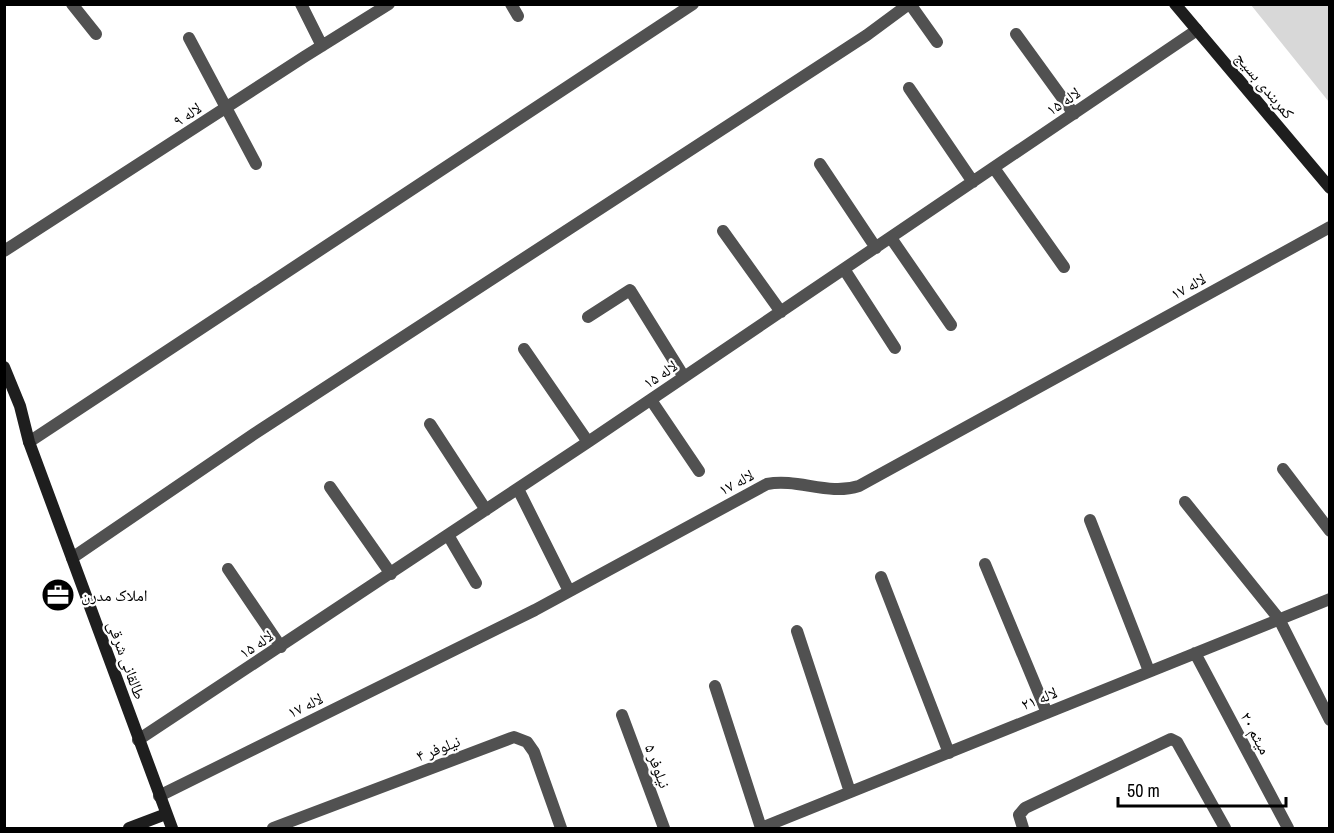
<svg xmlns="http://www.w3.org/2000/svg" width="1334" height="833" viewBox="0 0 1334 833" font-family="'Archivo Narrow','Noto Naskh Arabic',sans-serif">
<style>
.green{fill:#d8d8d8}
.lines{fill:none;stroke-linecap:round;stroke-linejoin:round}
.street{stroke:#515151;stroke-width:12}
.secondary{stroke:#1e1e1e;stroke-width:12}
.labels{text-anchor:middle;stroke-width:4.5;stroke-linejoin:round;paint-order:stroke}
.street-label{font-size:16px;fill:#000;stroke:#fff}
.poi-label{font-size:16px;fill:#000;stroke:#fff;text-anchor:start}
</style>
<rect width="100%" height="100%" fill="#fff"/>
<!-- green -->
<path class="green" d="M1251 5H1329V102Z"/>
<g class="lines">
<!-- street -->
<path class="street" d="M72 4 96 34
M301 4 322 46
M511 4 518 16
M910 4 937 42
M1016 34 1074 114
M189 38 256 164
M909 88 973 182
M820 164 876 248
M994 168 1064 267
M723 231 781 312
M891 238 951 325
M4 251 304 57 389 4
M844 269 895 348
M588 317 630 290 684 377
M524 349 588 442
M651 400 699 471
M430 424 486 510
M29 442 693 4
M1283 469 1330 531
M330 487 391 574
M518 489 569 591
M1185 502 1279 619 1330 720
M1090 520 1149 671
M448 535 476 583
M72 558 254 434 867 35 909 4
M985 564 1047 713
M228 569 281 647
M881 577 949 753
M797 631 850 792
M1195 653 1288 828
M715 686 761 828
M622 715 664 828
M138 740 588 442 1197 30
M159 796 535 610 767 484C798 478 828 496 859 486L1330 227
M273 828 514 737 527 742 534 752 561 828
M761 828 1330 599
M1023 828 1019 815 1025 808 1171 739 1177 742 1225 828"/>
<!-- secondary -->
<path class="secondary" d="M1175 4 1330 188
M4 367 20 406 29 442 172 828
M129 828 166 814"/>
</g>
<!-- icons -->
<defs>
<g id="office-disc" transform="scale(1.725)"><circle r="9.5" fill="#000" stroke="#fff"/><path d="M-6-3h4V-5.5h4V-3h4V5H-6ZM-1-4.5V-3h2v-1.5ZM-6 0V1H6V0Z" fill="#fff"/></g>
</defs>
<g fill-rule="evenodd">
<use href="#office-disc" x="58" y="595"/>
</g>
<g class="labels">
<!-- street labels -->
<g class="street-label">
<text transform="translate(1265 85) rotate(50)" y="6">کمربندی بسیج</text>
<text transform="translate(1063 101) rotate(-34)" y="6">لاله ۱۵</text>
<text transform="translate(187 114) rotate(-33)" y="6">لاله ۹</text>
<text transform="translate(1188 286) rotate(-29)" y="6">لاله ۱۷</text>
<text transform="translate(660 374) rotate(-34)" y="6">لاله ۱۵</text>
<text transform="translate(736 482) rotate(-28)" y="6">لاله ۱۷</text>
<text transform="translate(256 644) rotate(-34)" y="6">لاله ۱۵</text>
<text transform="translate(127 660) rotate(70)" y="6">طالقانی شرقی</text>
<text transform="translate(1039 698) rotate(-22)" y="6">لاله ۲۱</text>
<text transform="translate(305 705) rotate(-26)" y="6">لاله ۱۷</text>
<text transform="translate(1256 733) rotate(62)" y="6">میثم ۲۰</text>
<text transform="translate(438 748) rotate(-21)" y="6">نیلوفر ۴</text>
<text transform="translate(658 766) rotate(70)" y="6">نیلوفر ۵</text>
</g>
<!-- poi labels -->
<g class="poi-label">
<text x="81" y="601">املاک مدرن</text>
</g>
</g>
<!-- border -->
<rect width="1334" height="833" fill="none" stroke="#000000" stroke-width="12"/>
<!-- scale -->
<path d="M1118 797v9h168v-9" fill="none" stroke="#000000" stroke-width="3"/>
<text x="1127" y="797" font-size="18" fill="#000000" stroke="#ffffff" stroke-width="4.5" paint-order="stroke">50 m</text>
</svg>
